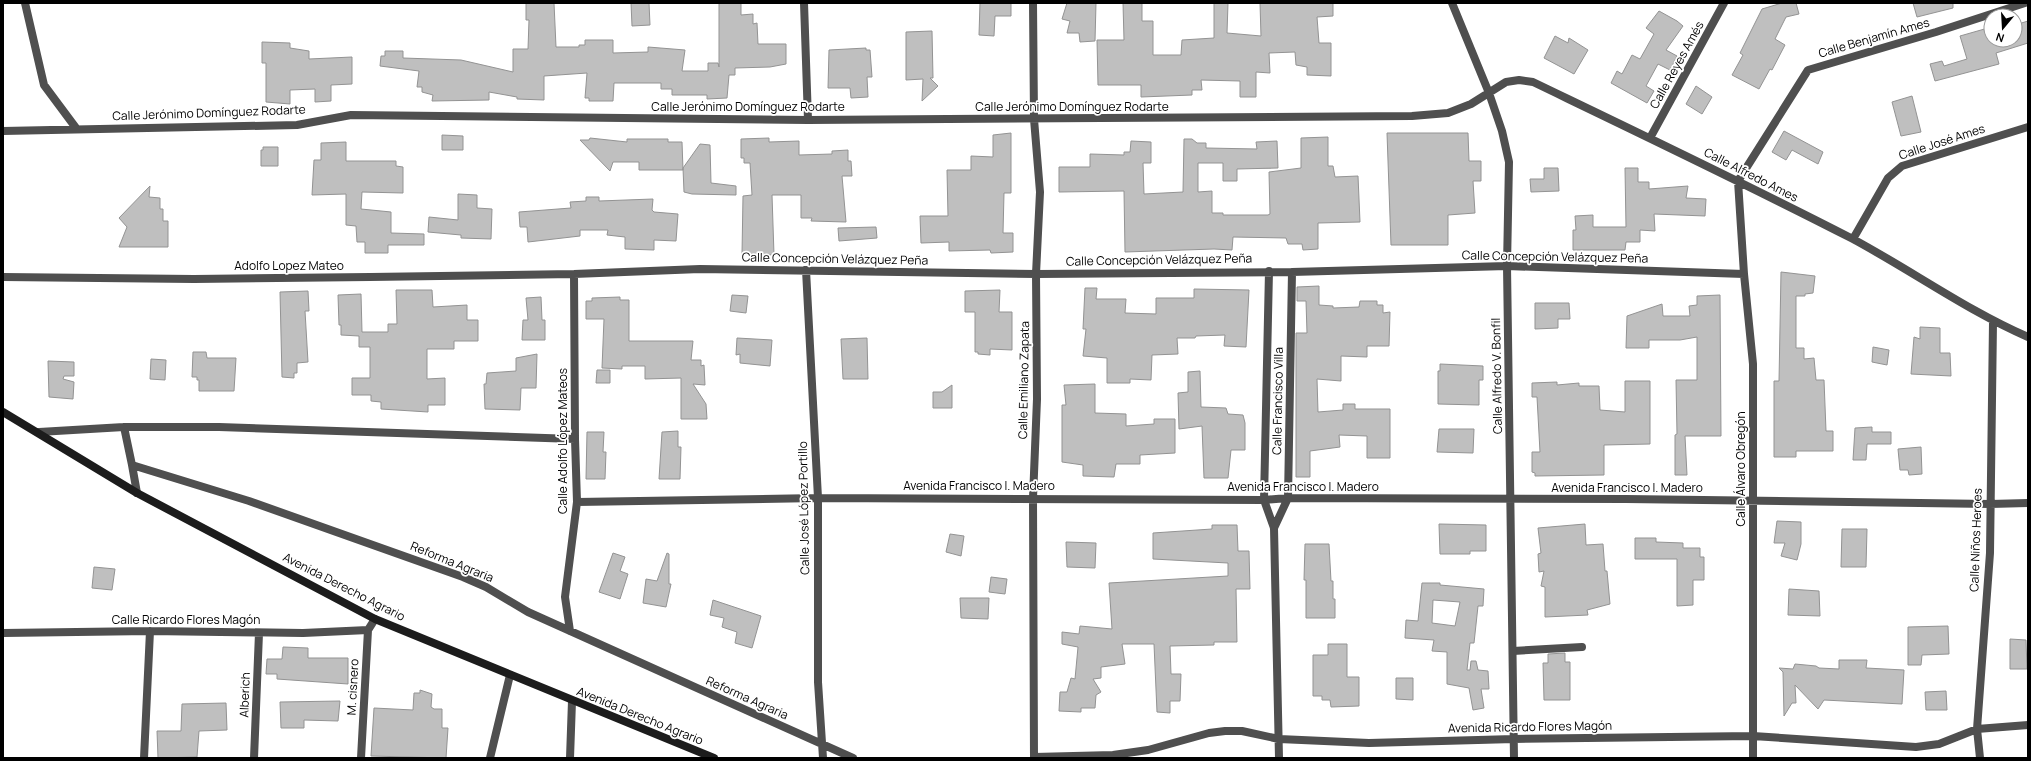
<svg xmlns="http://www.w3.org/2000/svg" width="2031" height="761" viewBox="0 0 2031 761" font-family="Manrope,sans-serif">
<style>
.building{fill:#bfbfbf;stroke:#939393;fill-rule:evenodd}
.lines{fill:none;stroke-linecap:round;stroke-linejoin:round}
.lane{stroke:#4f4f4f;stroke-width:8}
.street{stroke:#4f4f4f;stroke-width:8}
.secondary{stroke:#1c1c1c;stroke-width:8}
.labels{text-anchor:middle;stroke-width:3.5;stroke-linejoin:round;paint-order:stroke}
.street-label{font-size:12px;fill:#000;stroke:#fff}
</style>
<rect width="100%" height="100%" fill="#fff"/>
<!-- building -->
<path class="building" d="M526 3H554L556 47H579V45H585V40H613V53L648 52V47L685 50 682 71H708V63H718L719 67V3H741V15L753 14V24L757 23 758 44H786V64L770 67 735 68V75H729L727 98 707 99V95H672V89H661V83H614L613 101H589V98H585L587 73 544 76V100L517 99V97L489 92V100L432 101 433 95 422 92V87H417L419 71 380 66 381 56H385V51H403V58L461 60 513 72V49H528L529 20H526Z
M631 3H649L650 25 632 26Z
M980 3H1011V16H995L994 36 979 35Z
M1067 3H1096L1095 41 1080 42 1079 33H1067L1070 21 1062 19Z
M1123 3H1142V21H1153V55H1181L1182 40 1214 38V3H1228L1227 33 1261 36 1260 3H1333V16L1317 17 1319 43H1331V76L1307 75V67L1296 65 1295 52 1269 53 1270 73 1256 72V97H1240V81L1201 80 1202 90H1192V95L1141 97V85H1098L1097 40H1124Z
M1782 3H1796L1799 14 1786 17 1775 39 1785 45 1772 70 1770 69 1759 89 1732 75 1743 55 1740 53 1762 9Z
M1913 3H1953V8L1917 17Z
M1659 11 1677 21 1683 26 1666 50 1677 56 1670 70 1658 64 1646 86 1654 91 1647 103 1611 83 1617 71 1622 74 1632 55 1640 59 1654 34 1646 28Z
M2028 21V43L1996 53 1999 64 1935 81 1930 64 1942 61 1944 66 1967 59 1960 36 1988 28 1991 40H2015V25Z
M932 31 933 78H930L938 86 922 101 923 79 906 80V32Z
M1555 36 1568 43 1569 38 1588 50 1574 74 1544 58Z
M262 42 290 43V48L309 51V59L352 57V84L331 85V101L315 102V89L290 90V104L266 102V63H262Z
M866 48V50H870L872 77H867L868 97 851 98 850 88H828L829 50Z
M1696 86 1712 97 1702 114 1686 104Z
M1912 96 1921 132 1901 136 1892 102Z
M1784 131 1823 152 1818 164 1792 150 1786 160 1772 152Z
M1011 133V193H1004L1003 233H1013V252L991 253 990 250 949 251V242L921 243 920 216H948L947 170H971V156L993 157V135Z
M1387 133H1468L1469 161H1481V181H1473L1475 213 1448 215V245H1391Z
M442 135 463 136V150H442Z
M1328 137V166H1333L1335 177 1358 176 1360 222 1318 223V249L1303 250 1302 244H1288L1286 238 1233 237 1232 250 1214 249 1125 252 1124 191 1059 192V167H1090V154L1124 155V152H1130L1131 141 1151 142V163H1143L1144 194 1183 192 1184 139H1192L1197 143H1206V148L1257 149 1256 142 1277 141 1278 168 1237 169V181H1223V163H1198V192L1212 191V213H1223V215H1268L1270 214 1269 172 1301 168V138Z
M590 138 627 142V139H668V142H682L683 170H639V162H613L610 171 580 140H589Z
M769 138V142L799 141V155L832 154V151L848 150V161H851L852 176H842L846 222 811 221 812 218H801V195H772L774 255 742 254 743 196 752 195 750 163H744V158H741V139Z
M346 142V161H396V166L403 167V193L362 192 361 209 391 212V233L424 234V245H388V253H365V242H357L356 226 346 225V194L312 195 314 160H321V143Z
M700 144 710 145 711 183 736 186V195L692 194 684 192 683 168Z
M263 147H278V166H261V150H263Z
M1544 168H1558L1559 191 1531 192 1530 179H1544Z
M1625 168H1638V182H1649V189L1688 186 1686 198 1706 199 1705 216 1654 214 1655 231 1640 230V242H1626L1625 250H1573V230H1576L1575 216 1593 215V227H1626Z
M150 186 149 197 160 198V209H163V221H168V247H119L127 227 119 218Z
M458 194 477 195V208L492 209 491 239 461 238V235L428 232 429 217 458 220Z
M586 197H599V201L653 199 652 210 654 212 678 214 676 241 654 240V250L625 249V237L607 235 608 230H580V236L528 242 527 227H520L519 212 571 208 570 202 586 201Z
M876 227 877 238 839 241 838 228Z
M1781 272 1815 276 1813 293 1805 294V296H1796V348H1804V359L1814 358 1816 380H1824L1826 431H1833V451H1796V457H1774V381H1779Z
M1319 286V305L1333 306V308L1359 307 1360 301H1377V305H1383V313L1390 312 1389 346H1367V357L1341 356V381L1317 379 1318 412 1343 410V404H1355V409H1390V458H1367V436L1339 435 1340 447 1310 451V477H1296V333H1307L1306 301H1297V287Z
M1085 288H1097L1096 299H1126L1125 313 1156 314V298H1194V289L1249 290 1246 347 1224 346 1225 335 1196 336 1195 338H1177L1178 354 1152 355 1151 380 1130 379V383H1107V358L1083 356 1086 329H1083Z
M396 290H432L433 307 467 305V320H478V341H454V349H427V379L445 378V405H428V412L381 409V402L371 401V395H352V378H370V347H359V336L341 335V325H339L338 295 361 294 362 332H388V324H397Z
M1000 290 999 312H1012V350L990 349V355L978 354V352H975V312H965V291Z
M308 291 309 311H305L308 362 297 363V373H294V378L282 377 280 292Z
M732 295 748 296 746 313 730 311Z
M1720 295 1721 436H1685L1687 475H1675V435L1677 434 1676 380H1697V337L1680 340H1649V348H1626L1627 316 1662 304 1663 316H1690L1689 306 1697 305V296Z
M541 297 542 320H545V340H522L523 320H528L526 298Z
M620 297V300H629V341H693L691 360H701V366L704 365 705 385 693 384 706 404 707 419H681V378L645 379V366H622V369L602 368 604 319H586V301H592V298Z
M1535 303H1569L1570 319H1558V328L1535 329Z
M1920 327 1940 328V353H1950L1951 376 1911 374 1914 337 1920 339Z
M737 338 772 340 770 366 740 363V354L736 355Z
M867 338 868 379H843L841 339Z
M1873 347 1889 350 1887 365 1872 362Z
M193 352H206L207 358H236L234 391H199V380H197V377H192Z
M537 354 536 388H521L520 410 485 409 484 384H486L487 373 516 371V358Z
M151 359 166 360 165 380 150 379Z
M48 361 74 362V376H64L63 379 74 382 73 399 49 397Z
M1440 364 1483 366V380H1479V405L1438 404V371H1440Z
M597 370H610V383H596Z
M1200 371 1201 407 1226 408 1228 414 1243 415 1245 423V450H1231L1228 478H1204L1202 426 1179 429 1178 393 1188 392V372Z
M1625 381H1650V444L1604 445V475L1535 476V473L1532 472V452H1540L1537 397H1532V383L1557 382V385L1579 383V386H1599L1600 410 1625 412Z
M1095 384V413L1126 414V426L1154 424V419H1175V453L1140 455V464H1116L1114 477 1083 476V465L1062 462V405H1066L1064 385Z
M952 385V408H933V392H942Z
M1872 427V432H1891V444H1867L1866 460H1853L1855 428Z
M1439 429H1474L1473 453 1437 452Z
M678 431V447H681L680 479H659L662 432Z
M587 432H604L603 452H606L605 479H586Z
M1921 447 1922 474 1909 475 1908 470H1900L1898 449Z
M1777 521 1801 522V544L1797 560 1781 556 1785 543H1774Z
M1439 524 1486 525V551H1470V554H1440Z
M1585 524 1586 545 1603 544 1605 571H1607L1610 604 1587 610 1588 615 1545 617V587L1541 586 1544 571 1539 572 1538 554 1541 553 1538 528Z
M1212 525H1237L1238 551H1249L1250 589H1236L1237 642H1214V645L1170 646 1171 674H1181L1180 701H1170V713L1157 712 1154 644H1122L1125 664 1101 667V678L1093 679 1101 692 1096 695 1095 708H1081V712L1059 711 1060 692H1067L1071 678 1075 679 1078 647 1062 644V632L1079 634 1080 626 1112 629 1109 583 1228 576V563L1153 559V533L1212 529Z
M1842 529H1867L1866 567H1841Z
M950 534 964 536 961 556 946 552Z
M1635 538H1656V542L1683 543V548H1700V557H1704V580H1693V605L1677 606V559H1635Z
M1066 542 1096 543 1095 568 1067 567Z
M1305 544H1329L1331 581H1333V599H1335V618H1306V580H1304Z
M613 553 625 557 620 571 628 574 620 599 599 592Z
M667 553 669 554V584H671L666 607 643 603 646 579 657 581Z
M94 567 115 569 112 590 92 588Z
M991 577 1007 579 1005 594 989 592Z
M1422 583H1440V585L1484 589 1483 606H1478L1474 643H1470L1467 670H1470L1471 661H1476L1478 670 1488 671 1489 689H1481L1484 708 1473 710 1469 688 1447 684V652L1432 651 1434 640 1405 638 1406 620 1418 621ZM1433 600 1460 602 1455 626 1432 623Z
M1789 589 1819 591 1820 616 1788 615Z
M960 598H989L988 619 961 618Z
M713 600 761 616 752 648 735 643 737 632 722 627 724 618 710 615Z
M1948 626 1949 654 1922 655 1921 665H1908V627Z
M2010 639 2026 640 2027 669H2010Z
M1328 644H1347V677H1359V706L1331 707 1330 700H1322V696H1313V655H1328Z
M283 647 308 648V658H348V684L277 679V674H266L267 659H282Z
M1565 653V662H1570V700H1544L1543 663H1548V654Z
M1839 660H1867L1866 668 1904 670 1902 704 1824 700 1818 709 1795 685 1796 703H1792L1784 716 1783 672 1779 668 1793 669 1795 664 1816 666 1819 668 1839 669Z
M1396 678H1413V700L1396 699Z
M420 690 432 694 431 707 434 709H442V728H448L446 758 371 756 374 708 413 710 414 693H420Z
M1946 691 1947 710H1926L1925 692Z
M340 701 338 721 304 720V728H281L280 702Z
M226 703 227 730 199 731 197 757 158 758 157 731H181L182 704Z"/>
<g class="lines">
<!-- lane -->
<path class="lane" d="M1513 651 1582 647
M490 758 510 675"/>
<!-- street -->
<path class="street" d="M25 3 44 85 76 128
M804 3 808 120
M1033 3 1034 119 1040 192 1036 274 1037 399 1033 498 1034 758
M1452 3 1489 93 1502 131 1509 162 1507 266 1514 758
M3 131 297 125 351 115 808 120 1412 116 1448 113 1471 104 1506 82 1519 80 1533 82C1639 133 1746 184 1851 238 1911 270 1966 310 2028 337
M1650 138 1724 3
M1853 239 1888 178 1902 166 2028 127
M806 270 818 498V682L823 758
M1269 271 1264 500 1274 528 1279 758
M3 277 194 279 370 277 574 274 700 269 1036 274 1292 272 1507 266 1744 274
M124 427 132 465 249 501 463 577 486 587 528 612 853 758
M39 432 124 427H219L575 439
M132 465 137 493
M577 502 818 498 1264 500 1288 498 1626 499 1990 504 2028 503
M1274 528 1288 498 1292 272
M570 631 565 597 577 502 575 439 574 274
M3 633 150 631 303 633 368 630
M1034 757 1113 755 1148 750 1209 733 1225 731H1242L1279 739 1369 743 1514 739 1753 736 1916 747 1939 744 1977 729 2028 725
M144 758 150 631
M254 758 259 633
M361 758 368 630 375 619
M570 758 572 701
M1753 758V364L1744 274 1738 181 1808 70 1936 32 2025 3
M1980 758 1977 729 1990 553 1993 322"/>
<!-- secondary -->
<path class="secondary" d="M3 412 137 493 375 619 714 758"/>
</g>
<g class="labels">
<!-- street labels -->
<g class="street-label">
<text transform="translate(1874 38) rotate(-16)" y="4">Calle Benjamín Ames</text>
<text transform="translate(1677 65) rotate(-61)" y="4">Calle Reyes Amés</text>
<text x="748" y="111">Calle Jerónimo Domínguez Rodarte</text>
<text x="1072" y="111">Calle Jerónimo Domínguez Rodarte</text>
<text transform="translate(209 113) rotate(-2)" y="4">Calle Jerónimo Domínguez Rodarte</text>
<text transform="translate(1942 142) rotate(-18)" y="4">Calle José Ames</text>
<text transform="translate(1751 175) rotate(27)" y="4">Calle Alfredo Ames</text>
<text transform="translate(1555 257) rotate(1)" y="4">Calle Concepción Velázquez Peña</text>
<text transform="translate(835 259) rotate(1)" y="4">Calle Concepción Velázquez Peña</text>
<text transform="translate(1159 260) rotate(-1)" y="4">Calle Concepción Velázquez Peña</text>
<text x="289" y="270">Adolfo Lopez Mateo</text>
<text transform="translate(1497 376) rotate(-91)" y="4">Calle Alfredo V. Bonfil</text>
<text transform="translate(1024 380) rotate(-89)" y="4">Calle Emiliano Zapata</text>
<text transform="translate(1278 401) rotate(-89)" y="4">Calle Francisco Villa</text>
<text transform="translate(563 441) rotate(-90)" y="4">Calle Adolfo López Mateos</text>
<text transform="translate(1741 469) rotate(-90)" y="4">Calle Álvaro Obregón</text>
<text x="979" y="490">Avenida Francisco I. Madero</text>
<text x="1303" y="491">Avenida Francisco I. Madero</text>
<text x="1627" y="492">Avenida Francisco I. Madero</text>
<text transform="translate(804 508) rotate(-91)" y="4">Calle José López Portillo</text>
<text transform="translate(1976 540) rotate(-88)" y="4">Calle Niños Heroes</text>
<text transform="translate(452 562) rotate(22)" y="4">Reforma Agraria</text>
<text transform="translate(344 587) rotate(27)" y="4">Avenida Derecho Agrario</text>
<text x="186" y="624">Calle Ricardo Flores Magón</text>
<text transform="translate(353 687) rotate(-87)" y="4">M. cisnero</text>
<text transform="translate(245 695) rotate(-88)" y="4">Alberich</text>
<text transform="translate(747 698) rotate(24)" y="4">Reforma Agraria</text>
<text transform="translate(640 716) rotate(22)" y="4">Avenida Derecho Agrario</text>
<text transform="translate(1530 727) rotate(-1)" y="4">Avenida Ricardo Flores Magón</text>
</g>
</g>
<!-- border -->
<rect width="2031" height="761" fill="none" stroke="#000000" stroke-width="8"/>
<!-- north arrow -->
<g transform="translate(2003 28) rotate(198)"><circle r="19" fill="#ffffff" stroke="#999999"/>
<path d="M0-3L7 15L0 10L-7 15Z" fill="#000000"/>
<text y="-6" font-size="11" font-weight="bold" text-anchor="middle" fill="#000000">N</text>
</g>
</svg>
